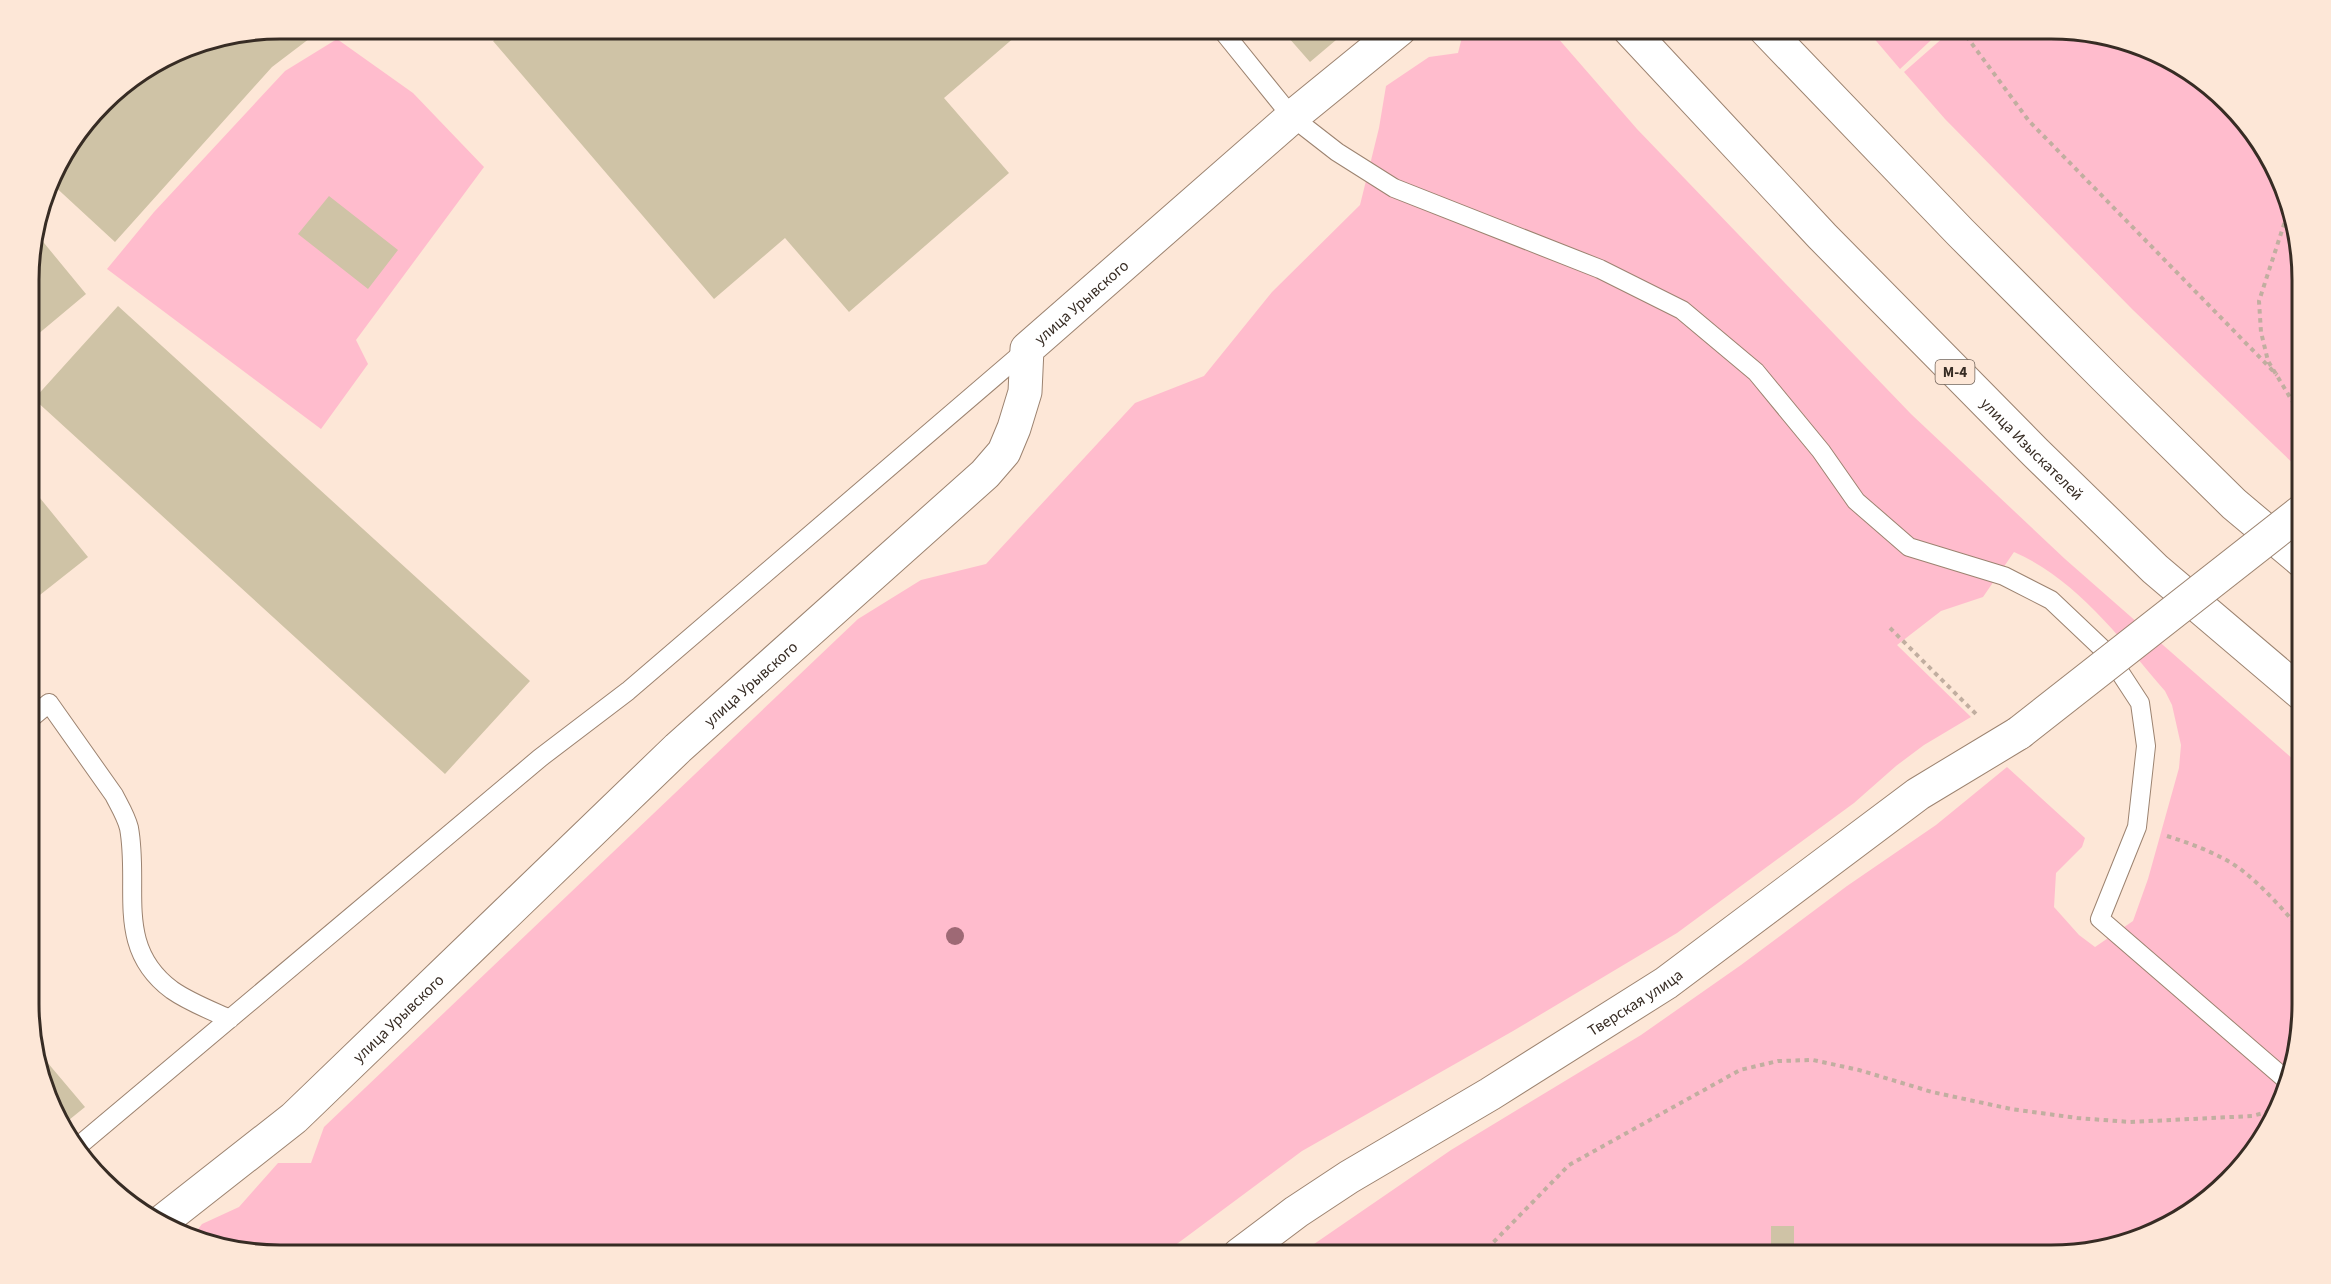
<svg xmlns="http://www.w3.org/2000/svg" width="2331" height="1284" viewBox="0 0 2331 1284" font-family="'Source Sans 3',sans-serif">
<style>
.green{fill:#ffbccd}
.building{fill:#cfc3a6}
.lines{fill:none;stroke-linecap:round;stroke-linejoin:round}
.service-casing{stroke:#9c8370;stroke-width:20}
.minor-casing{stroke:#9c8370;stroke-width:35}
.tertiary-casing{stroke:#9c8370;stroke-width:35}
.trunk-casing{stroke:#9c8370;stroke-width:35}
.path{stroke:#c1aea0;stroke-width:4;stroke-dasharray:4.5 4.5;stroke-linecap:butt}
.service{stroke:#fff;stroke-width:18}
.minor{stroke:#fff;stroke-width:33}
.tertiary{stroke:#fff;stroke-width:33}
.trunk{stroke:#fff;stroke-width:33}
.tertiary-bridge-casing{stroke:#9c8370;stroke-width:35;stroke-linecap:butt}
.tertiary-bridge{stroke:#fff;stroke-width:33}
.tree{fill:#9e6975}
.labels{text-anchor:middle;stroke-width:6;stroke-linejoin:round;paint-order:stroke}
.shield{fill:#fde7d7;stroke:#72645a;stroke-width:1.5}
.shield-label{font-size:15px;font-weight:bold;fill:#372c24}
.street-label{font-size:16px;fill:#372c24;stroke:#fde7d7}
.rim{fill:none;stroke:#372c24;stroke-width:3}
</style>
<rect width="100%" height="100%" fill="#fde7d7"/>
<!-- green -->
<path class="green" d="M1464 29H1550L1637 129 1911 414 2065 559 2302 767V1020L2269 1129 2190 1213 2131 1242 2067 1255H1298L1451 1150 1641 1035 1741 965 1847 886 1936 825 2007 767 2085 838 2082 847 2056 873 2054 907 2079 935 2095 947 2133 921 2148 879 2179 768 2181 745 2172 705 2165 691C2121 640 2078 580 2014 552L1983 597 1941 611 1897 645 1971 717 1924 745 1896 766 1854 803 1677 933 1513 1031 1302 1151 1162 1255H280L215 1247 192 1237 202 1224 239 1207 278 1163H311L324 1127 858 619 921 580 986 564 1135 403 1204 376 1272 292 1360 205 1379 128 1386 86 1429 57 1458 53Z
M1866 29H1943L1900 69Z
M1953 29H2051L2116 37 2176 62 2260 141 2289 199 2302 263V472L2133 310 1945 119 1904 72Z
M337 39 413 93 484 167 356 340 368 364 321 429 107 269 154 212 285 71Z"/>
<!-- building -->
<path class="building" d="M280 29H322L272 67 115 242 50 182 55 169 114 91 184 48 239 37 244 42 255 34Z
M507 29H1024L944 98 1009 173 849 312 785 238 714 299 493 41Z
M1281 29H1349L1310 62Z
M329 196 398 250 368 289 298 234Z
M35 232 86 294 31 340V248Z
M118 306 530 681 445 774 34 399Z
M31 487 88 557 31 602Z
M36 1049 85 1107 64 1124 36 1050Z
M1771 1226H1794V1255H1771Z
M1537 1245 1542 1255H1517Z"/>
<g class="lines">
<!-- service casing -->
<g class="service-casing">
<path id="service" d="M1221 29 1292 117 1337 152 1394 188 1600 269 1682 310 1756 372 1821 451 1856 501 1909 547 2004 576 2051 600 2108 654 2140 703 2146 746 2137 827 2100 919 2284 1078
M31 718 49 703 114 795C119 805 126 816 129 828 140 888 114 947 172 990 189 1002 210 1010 230 1019
M76 1148 540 758 628 691 1027 349"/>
</g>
<!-- minor casing -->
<g class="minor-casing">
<g id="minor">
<path id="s1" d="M159 1224 294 1118 678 748 985 474 1004 452 1014 428 1025 392 1027 349 1292 117 1400 29"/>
</g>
</g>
<!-- tertiary casing -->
<g class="tertiary-casing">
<g id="tertiary">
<path id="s2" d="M1239 1255 1296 1212 1349 1177 1490 1094 1666 983 1918 794 2019 733"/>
</g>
</g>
<!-- trunk casing -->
<g class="trunk-casing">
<g id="trunk">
<path id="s3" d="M1629 29 1822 236 2035 452 2155 569 2302 694"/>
<path d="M1765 29 1960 232 2106 378 2234 504 2302 561"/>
</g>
</g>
<!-- path -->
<path class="path" d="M1961 29 2029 121 2277 375
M2290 206 2259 301 2261 332 2268 361 2302 417
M1890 628 1976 714
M2167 836C2192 844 2217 853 2239 868 2263 886 2283 910 2302 931
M1481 1255 1569 1165 1740 1070 1778 1061 1813 1060 1859 1070 1932 1092 2011 1109 2077 1118 2130 1122 2252 1116 2275 1110"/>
<!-- service -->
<use href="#service" class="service"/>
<!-- minor -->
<use href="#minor" class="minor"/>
<!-- tertiary -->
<use href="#tertiary" class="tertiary"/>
<!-- trunk -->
<use href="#trunk" class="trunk"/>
<!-- tertiary-bridge casing -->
<g class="tertiary-bridge-casing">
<path id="tertiary-bridge" d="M2019 733 2302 511"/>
</g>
<!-- tertiary-bridge -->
<use href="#tertiary-bridge" class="tertiary-bridge"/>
</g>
<!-- trees -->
<circle class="tree" cx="955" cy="936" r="9"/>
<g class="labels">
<!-- shield labels -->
<rect class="shield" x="1935.5" y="360" width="39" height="24" rx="4.5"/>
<g class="shield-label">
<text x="1955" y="377">М-4</text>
</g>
<!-- street labels -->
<g class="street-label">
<text dy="6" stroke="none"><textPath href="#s1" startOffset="1324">улица Урывского</textPath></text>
<text dy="6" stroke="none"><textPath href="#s3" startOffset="582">улица Изыскателей</textPath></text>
<text dy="6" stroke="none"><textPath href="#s1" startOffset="802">улица Урывского</textPath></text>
<text dy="6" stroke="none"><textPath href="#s2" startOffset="470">Тверская улица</textPath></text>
<text dy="6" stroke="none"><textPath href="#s1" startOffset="316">улица Урывского</textPath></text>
</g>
</g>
<!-- crop -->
<path d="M0 0H2331V1284H0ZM280 39H2051A241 241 0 0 1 2292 280V1004A241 241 0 0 1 2051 1245H280A241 241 0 0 1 39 1004V280A241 241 0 0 1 280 39Z" fill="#fde7d7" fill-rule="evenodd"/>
<path class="rim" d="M280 39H2051A241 241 0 0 1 2292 280V1004A241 241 0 0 1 2051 1245H280A241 241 0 0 1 39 1004V280A241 241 0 0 1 280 39Z"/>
</svg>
